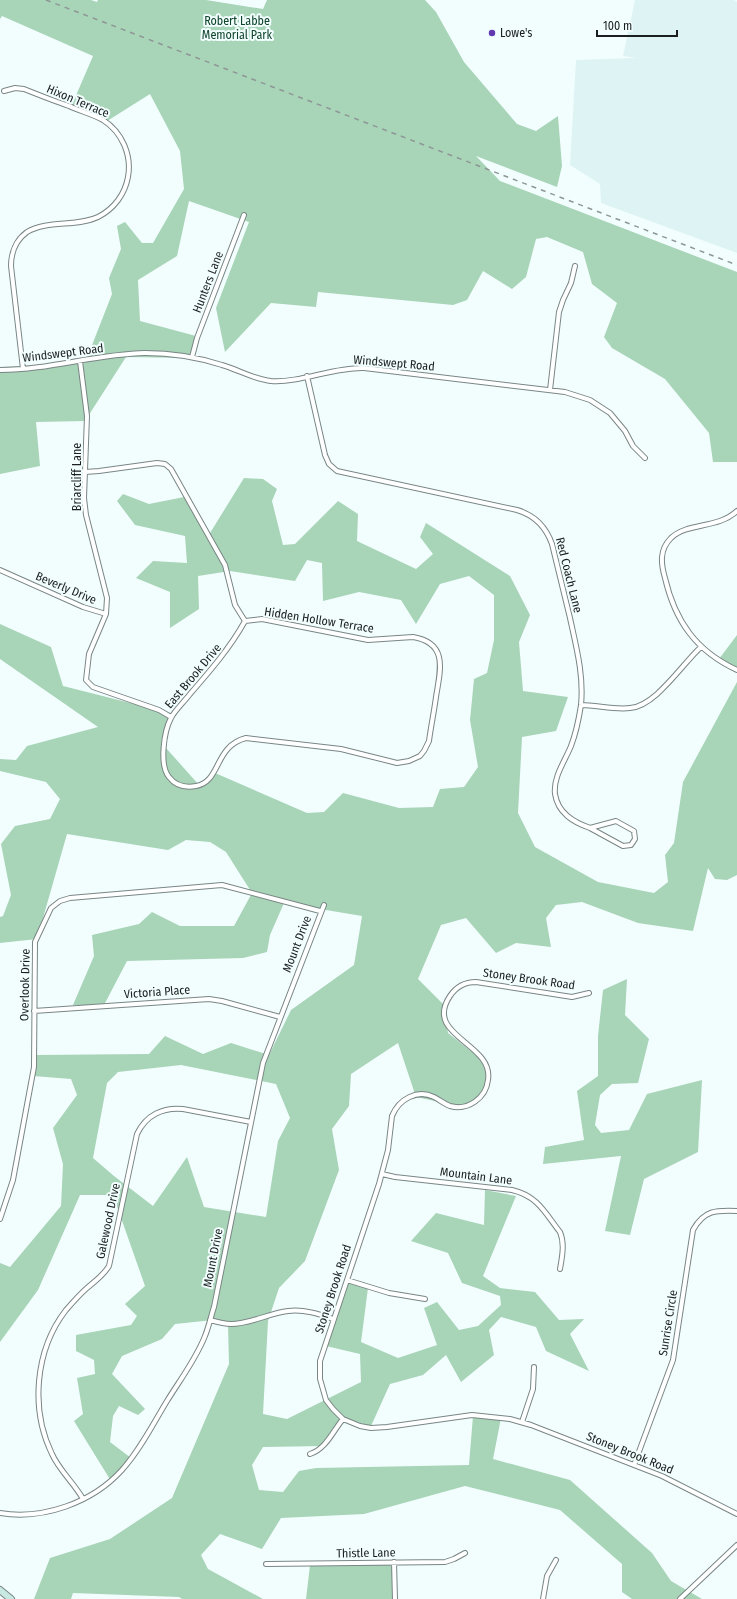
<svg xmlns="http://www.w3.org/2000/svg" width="737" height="1599" viewBox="0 0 737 1599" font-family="'Fira Sans Condensed',sans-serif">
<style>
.built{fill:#def4f4}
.green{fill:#a8d4b8;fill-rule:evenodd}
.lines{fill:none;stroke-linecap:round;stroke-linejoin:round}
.street-casing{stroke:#7a8585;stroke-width:6}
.secondary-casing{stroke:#7a8585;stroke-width:8}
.street{stroke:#fff;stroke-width:4}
.secondary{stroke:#c8e9e2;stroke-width:6}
.rail{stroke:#8e9696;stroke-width:1.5;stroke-dasharray:5 5;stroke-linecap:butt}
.poi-dot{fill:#6138b0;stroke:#f2fefe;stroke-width:1.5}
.labels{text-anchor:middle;stroke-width:4;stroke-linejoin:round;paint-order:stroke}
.park-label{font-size:12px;fill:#0e4329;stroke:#f2fefe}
.poi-label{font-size:12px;fill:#1a1e1e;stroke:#f2fefe;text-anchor:start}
.street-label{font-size:12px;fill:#1a1e1e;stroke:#f2fefe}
</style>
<rect width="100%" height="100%" fill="#f2fefe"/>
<!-- built -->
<path class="built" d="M635 0H734L737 2V253L601 203 600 184 570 165 576 60 636 58 623 56Z"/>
<!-- green -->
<path class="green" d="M0 0H91L97 2 98 0H206L263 9 267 0H425L436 12 464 62 517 124 536 131 558 116 562 166 557 187 476 156 500 181 737 272V462H713L709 433 665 379 612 348 604 337 617 303 592 284 583 252 547 237 536 239 526 277 512 289 483 271 467 300 453 305 318 292 316 307 271 303 225 352 216 308 249 222 189 201 177 256 138 280 140 321 196 336 189 358 126 357 85 421 36 422 40 466 0 474V367L85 363 112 294 109 278 121 249 117 226 125 222 142 243H153L184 189 180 151 150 94 104 123 71 107 93 56 2 16 0 19Z
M244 478 263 479 277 489 272 501 283 545 295 544 338 501 358 514 357 541 416 569 433 554 420 537 426 523 510 576 530 615 519 642 523 691 568 697 556 731 522 737 518 813 535 847 598 882 654 893 668 882 665 855 674 843 683 782 737 682V875L727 880 715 879 708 868 693 931 638 923 582 902 556 905 546 918 551 947 516 943 496 953 466 918 441 925 418 979 444 1005 448 1033 486 1063 488 1085 468 1108 416 1097 398 1043 351 1074 349 1106 332 1129 339 1170 305 1261 279 1288 268 1321 263 1414 287 1419 361 1382 360 1354 326 1346 347 1282 368 1288 361 1342 398 1358 437 1345 424 1308 437 1302 459 1330 478 1326 501 1305 500 1296 462 1283 448 1253 411 1241 436 1213 484 1225 485 1190 516 1196 483 1276 500 1288 535 1292 559 1320 584 1319 570 1334 589 1371 546 1351 536 1327 501 1317 489 1330 494 1355 461 1382 446 1355 423 1375 390 1384 371 1426 343 1418 324 1446 263 1447 252 1465 259 1490 283 1492 299 1471 316 1468 469 1465 473 1416 501 1418 493 1459 570 1480 652 1553 671 1581 702 1599H632L622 1592V1564L560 1510 465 1486 364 1514 281 1518 262 1549 220 1534 201 1555 208 1569 263 1599H182L179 1597 73 1593 71 1599H34L50 1558 110 1539 172 1498 229 1364 228 1325 213 1320 175 1324 162 1339 122 1356 112 1374 145 1409 138 1415 119 1406 113 1416 110 1442 131 1458 111 1481 74 1421 83 1414 77 1378 95 1374 94 1360 76 1351V1335L131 1325 137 1316 125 1304 145 1286 113 1195H80L38 1290 0 1342V1263L10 1267 61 1206 63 1164 53 1128 77 1095 71 1079 33 1076 36 1055 149 1054 165 1036 203 1054 231 1043 269 1055 291 1010 354 965 362 916 284 903 270 935 267 952 243 958 127 961 104 1005H73L94 956 92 935 139 924 152 912 180 926H234L252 893 226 852 210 842 186 840 168 850 67 834 37 939 0 943V917L3 916 11 895 1 844 15 826 50 819 60 799 46 782 0 771V759L16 760 27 746 98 727 0 659V624L51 647 63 686 170 713 166 748 199 785 215 773 307 813 324 812 343 793 399 808 433 807 440 789 464 787 478 767 470 720 474 679 487 673 494 640V595L469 576 440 584 416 624 401 600 359 592 323 601 322 563 307 560 295 581 230 571 198 576 199 609 170 628V592L136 578 153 561 187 563 185 536 135 525 117 501 123 494 149 504 189 496 210 533ZM181 1065 276 1084 290 1118 278 1141 266 1217 204 1207 187 1157 153 1206 114 1176 93 1158 107 1083 118 1072Z
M737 635V670L719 659Z
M627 979 625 1015 649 1039 638 1083 612 1084 600 1095 595 1125 601 1133 629 1130 647 1094 702 1080 698 1152 644 1179 630 1235 605 1231 621 1156 543 1164 545 1147 584 1140 577 1091 598 1076V1036L603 990Z
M394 1562 395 1599H306L310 1565Z"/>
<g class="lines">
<!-- street casing -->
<g class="street-casing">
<path id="street" d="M4 91 15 88 24 89C39 95 54 101 69 106 80 111 92 114 103 120 122 132 132 155 128 177 125 194 114 209 98 217 77 227 47 220 27 232 16 240 11 253 11 266L23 369
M192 357 197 338 244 215
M80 361 87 416 84 498 86 515 107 598 106 614 89 654 86 680 93 687 159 710 171 717
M0 370C49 370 96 354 145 353 172 353 197 357 222 365 239 370 253 379 271 381 301 383 333 367 364 368L565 392 590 400 610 413 625 431 633 446 645 458
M307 376 325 455 329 464 337 471 517 510C534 515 546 527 552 544 558 569 564 593 570 618 576 646 584 675 581 705 579 718 576 733 571 746 565 761 553 777 555 794 558 813 573 822 590 828
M550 390 559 312 563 300 571 283 575 266
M85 472 99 471 157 463 165 464 171 469 225 565 235 605 245 621
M737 511C718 529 688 522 671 538 659 550 661 564 665 578 675 621 696 651 737 670
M0 570 83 607 106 614
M262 619 368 640 413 637C449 643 440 671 436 697 434 712 431 726 429 741L424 751 420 756 409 761 397 763 341 749 246 738C214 746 221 782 196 786 185 788 175 785 169 777 159 765 164 731 171 718 175 710 184 702 190 694 210 671 230 648 245 621Z
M581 705C597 705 614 710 630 708 656 706 682 664 701 647
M616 821 634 831 635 839 631 845 623 846 590 828Z
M589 993 572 997 476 982C465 982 456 987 450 996 423 1036 494 1043 488 1080 486 1098 468 1111 450 1106 444 1104 440 1100 434 1097 417 1089 399 1099 392 1116L388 1150 379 1184 320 1361V1379L326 1400 333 1409 343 1419 360 1426 371 1428 387 1427 472 1415 510 1419 531 1425 662 1476 737 1514
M34 1011 209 999 222 1001 280 1017
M382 1174 395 1177 512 1190C538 1196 545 1213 560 1232 565 1244 562 1257 560 1269
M0 1219 13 1180 34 1067 35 942 51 908 60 901 70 898 222 885 320 911
M347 1280 389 1293 425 1299
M210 1320C217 1322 224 1324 231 1324 251 1324 269 1313 288 1311 304 1309 319 1314 333 1319
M522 1422 533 1389 534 1367
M310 1454C326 1449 333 1431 343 1419
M634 1465 673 1360 693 1230C704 1210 716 1210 737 1211
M83 1499C74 1483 59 1470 52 1454 30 1409 35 1350 66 1310 73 1302 80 1294 87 1288 95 1281 103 1276 109 1266L137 1134C146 1115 163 1107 183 1109L251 1122
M0 1513C43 1520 92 1503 122 1470 140 1450 153 1424 167 1401 180 1380 196 1359 205 1336 209 1326 211 1316 214 1307L263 1063 324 905
M394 1562 395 1599
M266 1564 445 1562 454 1559 465 1553
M543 1599 547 1576 556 1560
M680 1599 737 1545"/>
</g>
<!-- secondary casing -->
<g class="secondary-casing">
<path id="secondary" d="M0 1590 11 1599"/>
</g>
<!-- street -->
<use href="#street" class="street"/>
<!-- secondary -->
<use href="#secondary" class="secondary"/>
<!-- rail -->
<path class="rail" d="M46 0 737 265"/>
</g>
<!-- markers -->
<circle class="poi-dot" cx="492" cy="33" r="4"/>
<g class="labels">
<!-- park labels -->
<g class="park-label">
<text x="237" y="25">Robert Labbe<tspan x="237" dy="14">Memorial Park</tspan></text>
</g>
<!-- poi labels -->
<g class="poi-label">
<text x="500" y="37">Lowe's</text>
</g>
<!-- street labels -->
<g class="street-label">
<text transform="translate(78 101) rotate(23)" y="4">Hixon Terrace</text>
<text transform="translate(208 282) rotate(-69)" y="4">Hunters Lane</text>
<text transform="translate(63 353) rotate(-7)" y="4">Windswept Road</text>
<text transform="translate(394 363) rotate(5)" y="4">Windswept Road</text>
<text transform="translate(77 477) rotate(-90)" y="4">Briarcliff Lane</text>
<text transform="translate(569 575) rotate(76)" y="4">Red Coach Lane</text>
<text transform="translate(66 588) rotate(23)" y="4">Beverly Drive</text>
<text transform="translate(319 620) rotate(9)" y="4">Hidden Hollow Terrace</text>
<text transform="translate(193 676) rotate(-50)" y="4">East Brook Drive</text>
<text transform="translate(297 944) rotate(-69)" y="4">Mount Drive</text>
<text transform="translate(529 979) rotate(8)" y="4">Stoney Brook Road</text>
<text transform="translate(25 985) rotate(-89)" y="4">Overlook Drive</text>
<text transform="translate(157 992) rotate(-4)" y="4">Victoria Place</text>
<text transform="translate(476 1176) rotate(7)" y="4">Mountain Lane</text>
<text transform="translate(108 1221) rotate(-78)" y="4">Galewood Drive</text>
<text transform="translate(213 1258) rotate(-79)" y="4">Mount Drive</text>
<text transform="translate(333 1289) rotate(-72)" y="4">Stoney Brook Road</text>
<text transform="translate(668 1323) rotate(-81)" y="4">Sunrise Circle</text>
<text transform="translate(630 1453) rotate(22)" y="4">Stoney Brook Road</text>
<text transform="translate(366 1553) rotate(-1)" y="4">Thistle Lane</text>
</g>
</g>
<!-- scale -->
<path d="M597 30v6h80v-6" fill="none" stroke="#1a1e1e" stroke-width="2"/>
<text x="603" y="30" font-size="12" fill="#1a1e1e" stroke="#f2fefe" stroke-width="3" paint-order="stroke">100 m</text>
</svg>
